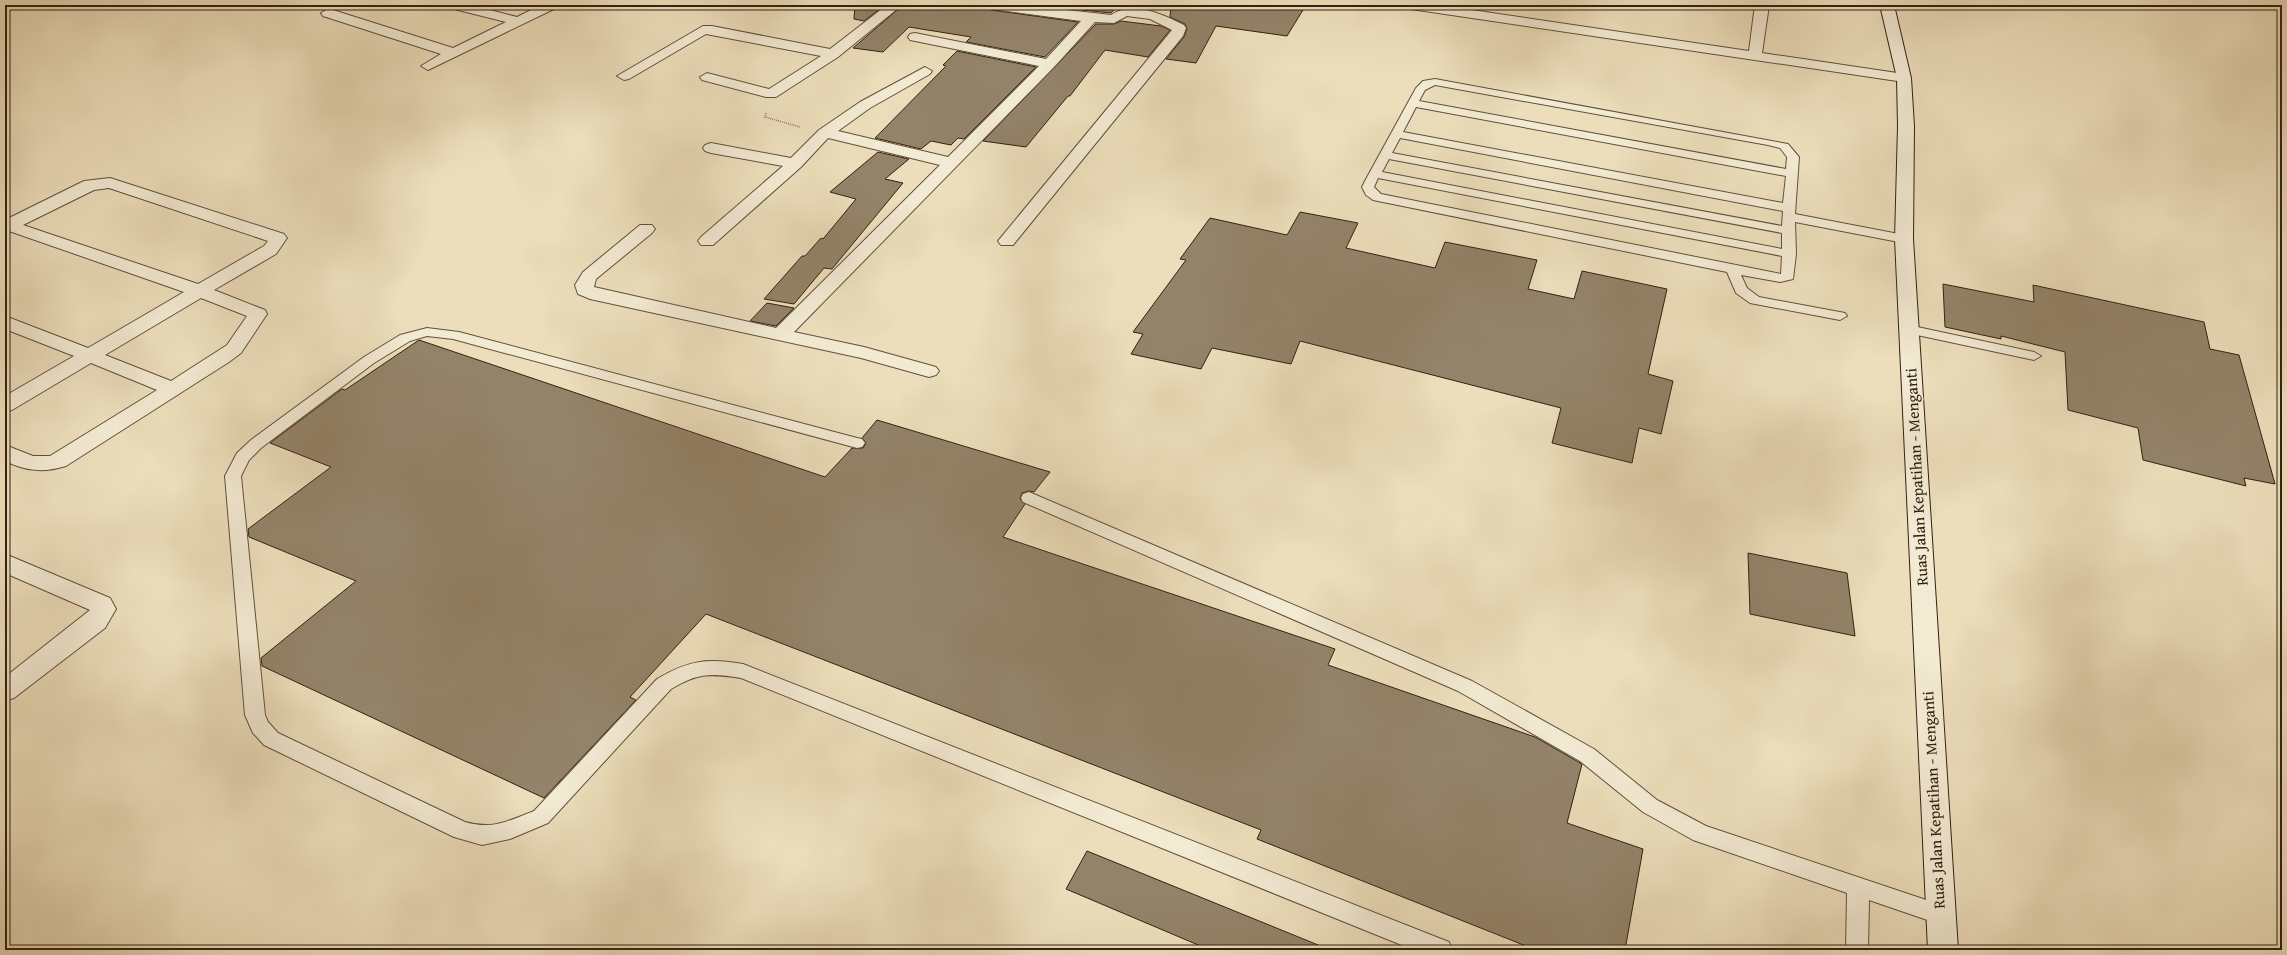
<svg xmlns="http://www.w3.org/2000/svg" width="2287" height="955" viewBox="0 0 2287 955" font-family="'Gentium Book Plus',serif">
<style>
.building{fill:#938369;stroke:#322111}
.lines{fill:none;stroke-linecap:round;stroke-linejoin:round}
.service-casing{stroke:#60503c;stroke-width:2}
.minor-casing{stroke:#60503c;stroke-width:2}
.secondary-casing{stroke:#322111;stroke-width:2}
.path{stroke:#322111;stroke-width:1.5;stroke-dasharray:0.5 1.5;stroke-linecap:butt}
.service{fill:#f3ead3;fill-rule:evenodd}
.minor{fill:#f3ead3;fill-rule:evenodd}
.secondary{fill:#f3ead3;fill-rule:evenodd}
.labels{text-anchor:middle;stroke-width:3.5;stroke-linejoin:round;paint-order:stroke}
.street-label{font-size:16px;fill:#322111;stroke:#f3ead3}
</style>
<rect width="100%" height="100%" fill="#ecdebb"/>
<filter id="stains"><feTurbulence type="fractalNoise" baseFrequency=".005" numOctaves="4"/><feColorMatrix values="0 0 0 0 .2 0 0 0 0 .09 0 0 0 0 .02 0 0 0 .5 -.17"/></filter>
<radialGradient id="worn" r=".72"><stop offset=".6" stop-color="#630" stop-opacity="0"/><stop offset="1" stop-color="#630" stop-opacity=".3"/></radialGradient>
<!-- building -->
<path class="building" d="M855 5H885L864 21 854 19Z
M903 5H983L991 10 1078 22 1045 57 966 42 971 37 909 27 883 52 853 48Z
M1035 5H1119L1111 13Z
M1171 5H1306L1287 36 1216 26 1196 63 1166 59 1184 37 1187 29 1185 24 1170 17Z
M1121 21 1161 26 1170 30 1148 57 1105 50 1070 96H1068L1026 147 983 141 1096 24H1114Z
M957 51 1036 67 964 139 958 138 951 145 931 141 921 149 875 138 946 66 943 65Z
M878 152 909 159 885 179 903 183 832 269 824 268 794 304 764 299 802 256H805L821 238 823 239 856 199 830 192Z
M1300 212 1358 223 1346 248 1435 268 1445 242 1537 260 1528 289 1574 299 1582 271 1667 289 1648 374 1673 381 1661 434 1639 428 1632 463 1552 443 1561 408 1300 341 1291 364 1212 348 1201 369 1131 354 1143 334 1133 332 1186 260 1180 259 1210 218 1287 235Z
M1943 284 2034 302 2033 285 2204 322 2210 349 2239 355 2275 484 2244 478 2246 486 2143 460 2138 428 2068 410 2065 352 2001 336V339L1945 327Z
M767 303 794 308 776 326 750 321Z
M419 340 825 477 852 448H863L866 443 862 438 877 420 1050 472 1034 492 1029 491 1022 493 1020 499 1025 504 1003 537 1335 649 1328 665 1535 737 1582 764 1567 823 1643 849 1625 950H1536L1257 839 1261 830 706 614 630 697 636 700 544 798 262 666 261 658 356 581 249 537 248 529 331 467 270 443 342 389 345 390Z
M1748 553 1847 573 1855 636 1750 614Z
M1087 851 1328 949V950H1210L1066 889Z"/>
<g class="lines">
<!-- service casing -->
<g class="service-casing">
<path id="service" d="M1435 79 1788 144 1799 157 1795 214 1904 235 1910 239 1904 243 1795 222 1796 254 1793 279 1780 282 1741 275 1747 288 1759 297 1845 313 1847 316 1840 320 1750 303 1736 293 1727 272 1373 200 1366 195 1362 187 1365 181 1416 88 1423 81ZM1435 85 1768 145 1780 148 1787 157 1786 169 1419 101 1425 90ZM1416 107 1786 176 1783 203 1403 132ZM1400 138 1783 211 1782 226 1392 153ZM1389 159 1782 233V249L1382 172ZM1378 178 1782 256 1781 274 1381 194 1374 187Z
M1908 325 2034 352 2041 356 2034 360 1903 332 1901 329Z
M427 328 459 332 857 438 862 439 865 443 862 447 857 448 453 339 427 336 410 341 374 363 261 448 249 460 241 476 265 715 268 722 278 733 465 822C493 830 508 821 534 811L657 679C689 660 707 658 743 664L1449 942 1452 950H1414L741 678C710 673 698 673 671 689L548 823 510 839 482 845 454 837 264 745 253 733 245 715 225 476 237 453 251 440 364 357 400 335Z
M1029 492 1472 681 1594 749 1657 800 1706 826 1947 907 1950 914 1947 921 1939 924 1869 900 1868 950H1846L1847 893 1693 840 1643 812 1580 761 1458 691 1023 502 1021 498 1023 494Z"/>
</g>
<!-- minor casing -->
<g class="minor-casing">
<path id="minor" d="M448 5H471L517 17 541 5H558L556 8 428 70 421 66 441 54 323 16 321 13 328 9 333 10 453 48 506 22 450 8Z
M887 5H902L838 57 776 97H766L702 80 700 77 707 73 769 89 821 56 706 34 629 79 624 80 617 76 703 26H712L830 49Z
M984 5H1022L1111 15C1133 0 1162 14 1184 25L1186 28 1183 36 1013 245H1001L998 241 1172 30 1150 19 1127 16 1114 23 1095 22 1054 67 794 332 864 347 936 367 939 371 936 375 929 377 861 358 590 299 578 294 575 285 583 272 640 225H652L655 229 652 233 596 279 594 287 776 328 940 165 828 138 801 167 713 245H701L698 241 701 237 783 166 711 153 705 151 703 148 705 145 711 143 791 158 819 130 860 102 925 67 932 71 930 74 870 108 838 131 948 157 1039 66 910 40 908 37 910 34 915 33 1046 59 1081 21 991 9Z
M1404 5H1438L1749 51 1755 5H1769L1762 53 1904 74 1911 78 1904 82 1411 9Z
M110 178 284 234 287 238 276 254 214 290 265 310 267 314 241 353 229 362 66 466C43 473 26 471 5 461V445L33 456H50L157 390 91 363 12 410 5 412V396L74 356 5 329V316L88 348 184 292 9 231 5 232V220L84 181ZM109 188 268 241 264 246 198 284 23 225 94 190ZM201 298 247 316 227 345 171 381 105 355Z
M5 554 110 598 116 609 105 628 14 698 5 701V677L90 610 5 573Z"/>
</g>
<!-- secondary casing -->
<g class="secondary-casing">
<path id="secondary" d="M1880 5H1894L1911 78 1914 126 1913 239 1958 950H1928L1895 239 1898 126 1897 78Z"/>
</g>
<!-- path -->
<path class="path" d="M766 113 765 117 800 127"/>
<!-- service -->
<use href="#service" class="service"/>
<!-- minor -->
<use href="#minor" class="minor"/>
<!-- secondary -->
<use href="#secondary" class="secondary"/>
</g>
<g class="labels">
<!-- street labels -->
<g class="street-label">
<text transform="translate(1916 477) rotate(-93)" y="6">Ruas Jalan Kepatihan - Menganti</text>
<text transform="translate(1933 800) rotate(-93)" y="6">Ruas Jalan Kepatihan - Menganti</text>
</g>
</g>
<!-- margin -->
<rect width="2287" height="955" fill="none" stroke="#ecdebb" stroke-width="20"/>
<rect x="6" y="6" width="2275" height="943" fill="none" stroke="#322111" stroke-width="2"/>
<rect x="10" y="10" width="2267" height="935" fill="none" stroke="#322111"/>
<rect width="100%" height="100%" filter="url(#stains)"/>
<rect width="100%" height="100%" fill="url(#worn)"/>
</svg>
